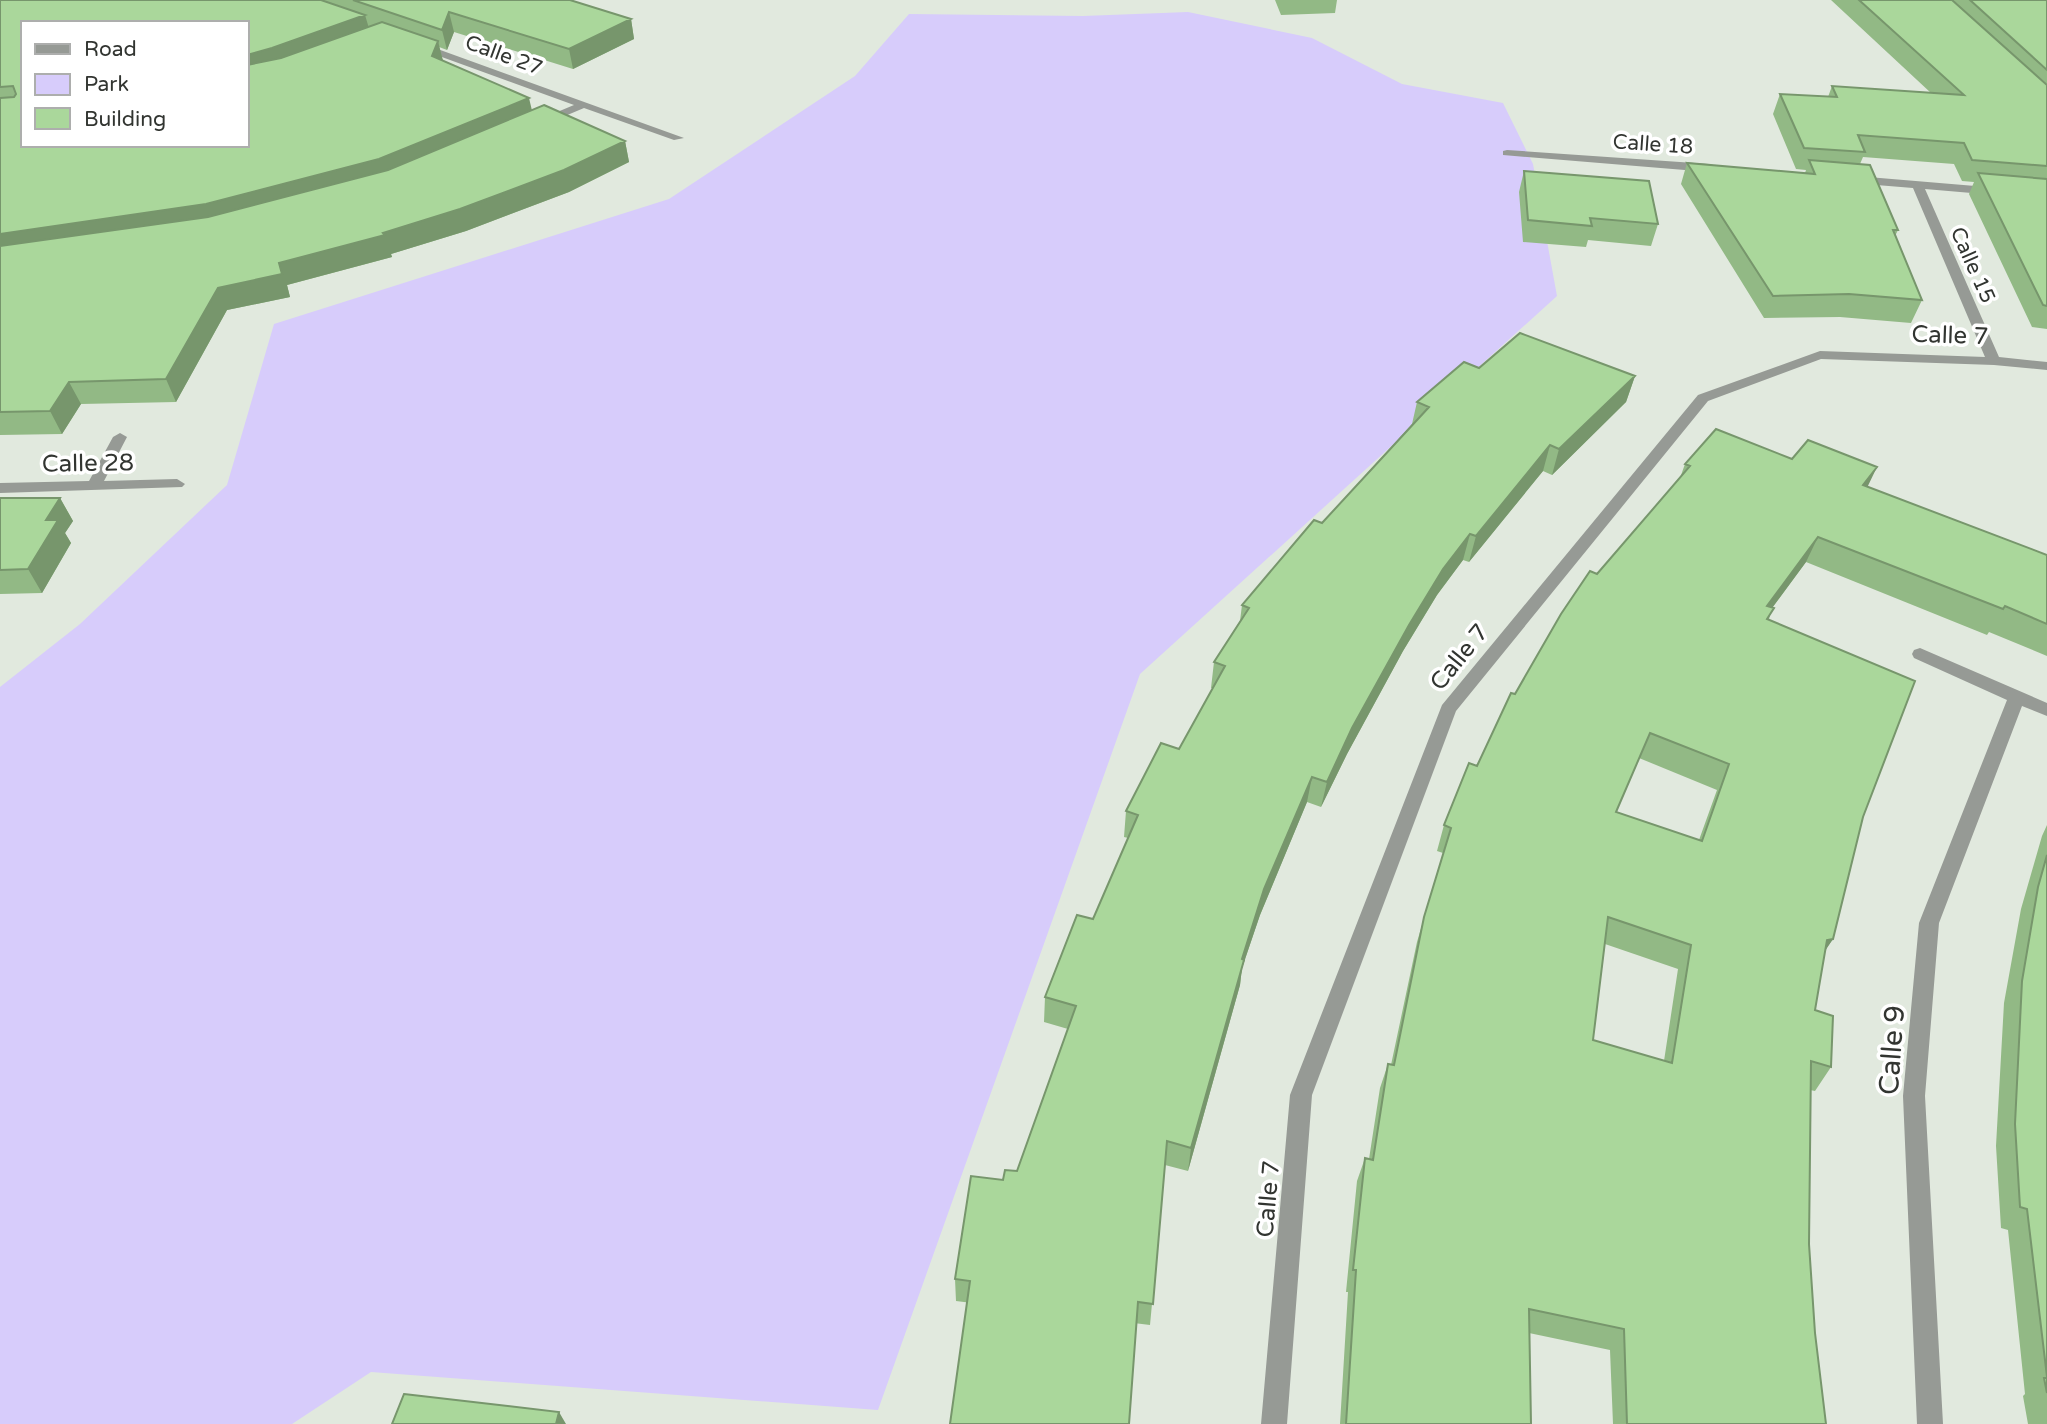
<svg xmlns="http://www.w3.org/2000/svg" width="2047" height="1424" viewBox="0 0 2047 1424" font-family="'Varela Round',sans-serif">
<style>
.green{fill:#d7ccfb}
.lines{fill:none;stroke-linecap:round;stroke-linejoin:round}
.minor{fill:#969a95;fill-rule:evenodd}
.wall{fill:#92b985;fill-rule:evenodd}
.shaded-wall{fill:#77966c}
.building{fill:#aad79b;stroke:#77966c;stroke-width:2;fill-rule:evenodd}
.labels{text-anchor:middle;stroke-width:7;stroke-linejoin:round;paint-order:stroke}
.far-street-label{font-size:21px;fill:#323531;stroke:#fff}
.street-label{font-size:24px;fill:#323531;stroke:#fff}
.near-street-label{font-size:28px;fill:#323531;stroke:#fff}
</style>
<rect width="100%" height="100%" fill="#e1e9de"/>
<!-- green -->
<path class="green" d="M1188 12 1312 38 1402 84 1503 103 1533 164 1557 296 1140 674 878 1410 371 1372 292 1424H0V687L80 624 227 485 274 324 669 199 855 76 909 14 1083 16Z"/>
<g class="lines">
<!-- minor -->
<path class="minor" d="M421 43 684 138 674 140 584 108 546 124H538V120L574 105 417 48V44Z
M1507 150 1709 164 1715 168 1709 172 1503 155V151Z
M1856 176 1999 188 2001 191 1995 195 1925 189 1999 357 2047 362V370L1994 365 1821 359 1708 401 1456 711 1312 1095 1287 1424H1261L1290 1095 1442 705 1698 395 1820 351 1985 357 1913 188 1852 183 1850 180Z
M120 433 127 437 104 481 177 479 185 484 182 487 0 493V483L89 481 113 437Z
M1920 648 2047 703V716L2022 706 1939 923 1925 1096 1943 1424H1917L1903 1096 1919 923 2007 700 1914 658 1912 654 1914 650Z"/>
</g>
<!-- wall -->
<path class="wall" d="M0 0H570L631 19 634 39 573 69 454 32 447 50 439 47 443 61 532 110 625 141 629 162 569 192 466 231 391 254 392 257 287 285 290 297 227 310 176 402 81 404 62 434 0 435Z
M1275 0H1337L1335 13 1281 15Z
M1831 0H2047V329L2032 327 1969 194 1974 182 1962 181 1954 164 1863 157 1860 164 1898 230 1895 236 1922 300 1911 323 1840 317 1764 318 1681 184 1687 163 1805 173 1806 170 1796 169 1773 114 1780 94 1828 97 1832 86 1931 93Z
M1524 171 1658 224 1651 246 1588 240 1586 247 1523 242 1519 192Z
M1479 368 1635 376 1626 402 1552 475 1543 471 1469 562 1463 560 1437 595 1403 651 1347 754 1321 807 1307 802 1260 915 1242 968 1240 985 1188 1171 1165 1165 1150 1325 956 1301 955 1279 1003 1180 1017 1171 1068 1029 1044 1022 1045 997 1093 919 1128 838 1124 837 1126 811 1179 749 1213 688H1211L1214 662 1240 621 1242 605 1322 523 1412 424 1417 402Z
M1792 459 2047 555V656L1989 632 1987 635 1806 562 1772 608 1769 619 1863 817 1833 939 1825 950 1815 1010 1831 1067 1815 1091 1810 1090 1809 1244 1815 1333 1826 1424H1613L1610 1350 1529 1333 1531 1424H1340L1348 1292H1346L1357 1181 1365 1158 1369 1159 1380 1088 1388 1064 1391 1065 1417 942 1443 853 1437 851 1444 825 1515 694 1597 574 1680 478 1685 464ZM1639 758 1717 790 1699 840 1616 812ZM1605 944 1678 969 1664 1061 1593 1040Z
M0 498H60L73 521 65 533 71 543 42 593 0 594Z
M2047 825V1424H2028L2023 1396 2025 1394 2008 1230 2001 1228 1996 1146 2004 1003 2021 909 2042 836Z"/>
<!-- shaded-wall -->
<path class="shaded-wall" d="M449 12 454 32 447 50 442 30Z
M365 15 371 35 247 76V55Z
M631 19 634 39 573 69 569 49Z
M438 41 443 61 432 56Z
M529 98 534 119 385 181 214 225 0 257V234Z
M625 141 629 162 569 192 466 231 391 254 392 257 287 285 290 297 227 310 176 402 166 379 218 288 279 263 383 233Z
M1635 376 1626 402 1552 475 1559 449Z
M69 382 81 404 62 434 50 411Z
M1550 445 1543 471 1469 562 1476 536Z
M1877 467 1865 492 1863 485Z
M60 498 73 521 65 533 71 543 42 593 28 569 46 520Z
M1470 534 1463 560 1437 595 1403 651 1347 754 1321 807 1327 782 1352 728 1409 625 1443 569Z
M1818 537 1806 562 1755 631 1767 606Z
M1312 777 1307 802 1260 915 1242 968 1240 985 1188 1171 1191 1148 1242 959 1264 889Z
M1833 939 1817 963 1827 940Z
M559 1412 566 1424H556Z"/>
<!-- building -->
<path class="building" d="M0 0H321L365 15 272 48 247 55V23H23V145H247V65L281 58 382 22 438 41 432 56 529 98 379 159 206 204 0 234V98L14 97 16 94 13 86 0 87Z
M353 0H570L631 19 569 49 449 12 442 30Z
M1859 0H1952L2047 85V166L1972 160 1964 143 1858 135 1865 152 1804 148 1780 94 1837 97 1832 86 1964 95Z
M1970 0H2047V70Z
M544 105 625 141 564 170 460 209 383 233 385 235 279 263 282 274 218 288 166 379 69 382 50 411 0 412V246L208 217 388 170Z
M1809 160 1870 165 1898 230H1893L1922 300 1849 294 1773 296 1687 163 1815 174Z
M1524 171 1649 181 1658 224 1590 218 1592 226 1528 220Z
M1978 173 2047 179V306L2043 305Z
M1520 333 1635 376 1559 449 1550 445 1476 536 1470 534 1443 569 1409 625 1352 728 1327 782 1312 777 1264 889 1242 959 1244 960 1191 1148 1167 1141 1153 1304 1138 1302 1129 1424H950L970 1281 955 1279 971 1176 1003 1180 1005 1170 1017 1171 1076 1006 1045 997 1077 915 1093 919 1138 815 1126 811 1161 743 1179 749 1225 666 1214 662 1249 608 1242 605 1314 520 1322 523 1429 407 1417 402 1464 362 1479 368Z
M1716 429 1792 459 1808 440 1877 467 1863 485 2047 555V624L2005 606 2003 609 1818 537 1767 606 1774 608 1767 619 1915 681 1863 817 1833 939 1827 940 1815 1010 1833 1016 1831 1067 1811 1061 1809 1244 1815 1333 1826 1424H1627L1624 1329 1529 1309 1531 1424H1346L1356 1270H1353L1365 1158 1373 1160 1388 1064 1394 1065 1424 917 1451 828 1444 825 1469 763 1477 766 1511 693 1515 694 1561 614 1590 571 1597 574 1690 466 1685 464ZM1650 733 1729 764 1702 841 1616 812ZM1608 917 1691 945 1672 1063 1593 1040Z
M0 498H60L46 520H58L28 569 0 570Z
M2047 855V1377L2027 1209 2020 1207 2015 1124 2022 981 2038 887Z
M2044 1378H2047V1393Z
M404 1394 559 1412 556 1424H392Z"/>
<g class="labels">
<!-- far-street labels -->
<g class="far-street-label">
<text transform="translate(504 55) rotate(20)" y="7">Calle 27</text>
<text transform="translate(1653 144) rotate(4)" y="7">Calle 18</text>
<text transform="translate(1973 265) rotate(66)" y="7">Calle 15</text>
</g>
<!-- street labels -->
<g class="street-label">
<text transform="translate(1950 335) rotate(2)" y="8">Calle 7</text>
<text transform="translate(88 463) rotate(-1)" y="8">Calle 28</text>
<text transform="translate(1459 657) rotate(-51)" y="8">Calle 7</text>
<text transform="translate(1268 1199) rotate(-85)" y="8">Calle 7</text>
</g>
<!-- near-street labels -->
<g class="near-street-label">
<text transform="translate(1891 1050) rotate(-86)" y="10">Calle 9</text>
</g>
</g>
<!-- legend -->
<rect x="21" y="21" width="228" height="126" fill="#ffffff" stroke="#adaead" stroke-width="2"/>
<rect x="35" y="44" width="35" height="10" fill="#969a95" stroke="#adaead" stroke-width="2"/>
<text x="84" y="56" font-size="21" fill="#323531">Road</text>
<rect x="35" y="74" width="35" height="21" fill="#d7ccfb" stroke="#adaead" stroke-width="2"/>
<text x="84" y="91" font-size="21" fill="#323531">Park</text>
<rect x="35" y="108" width="35" height="21" fill="#aad79b" stroke="#adaead" stroke-width="2"/>
<text x="84" y="126" font-size="21" fill="#323531">Building</text>
</svg>
